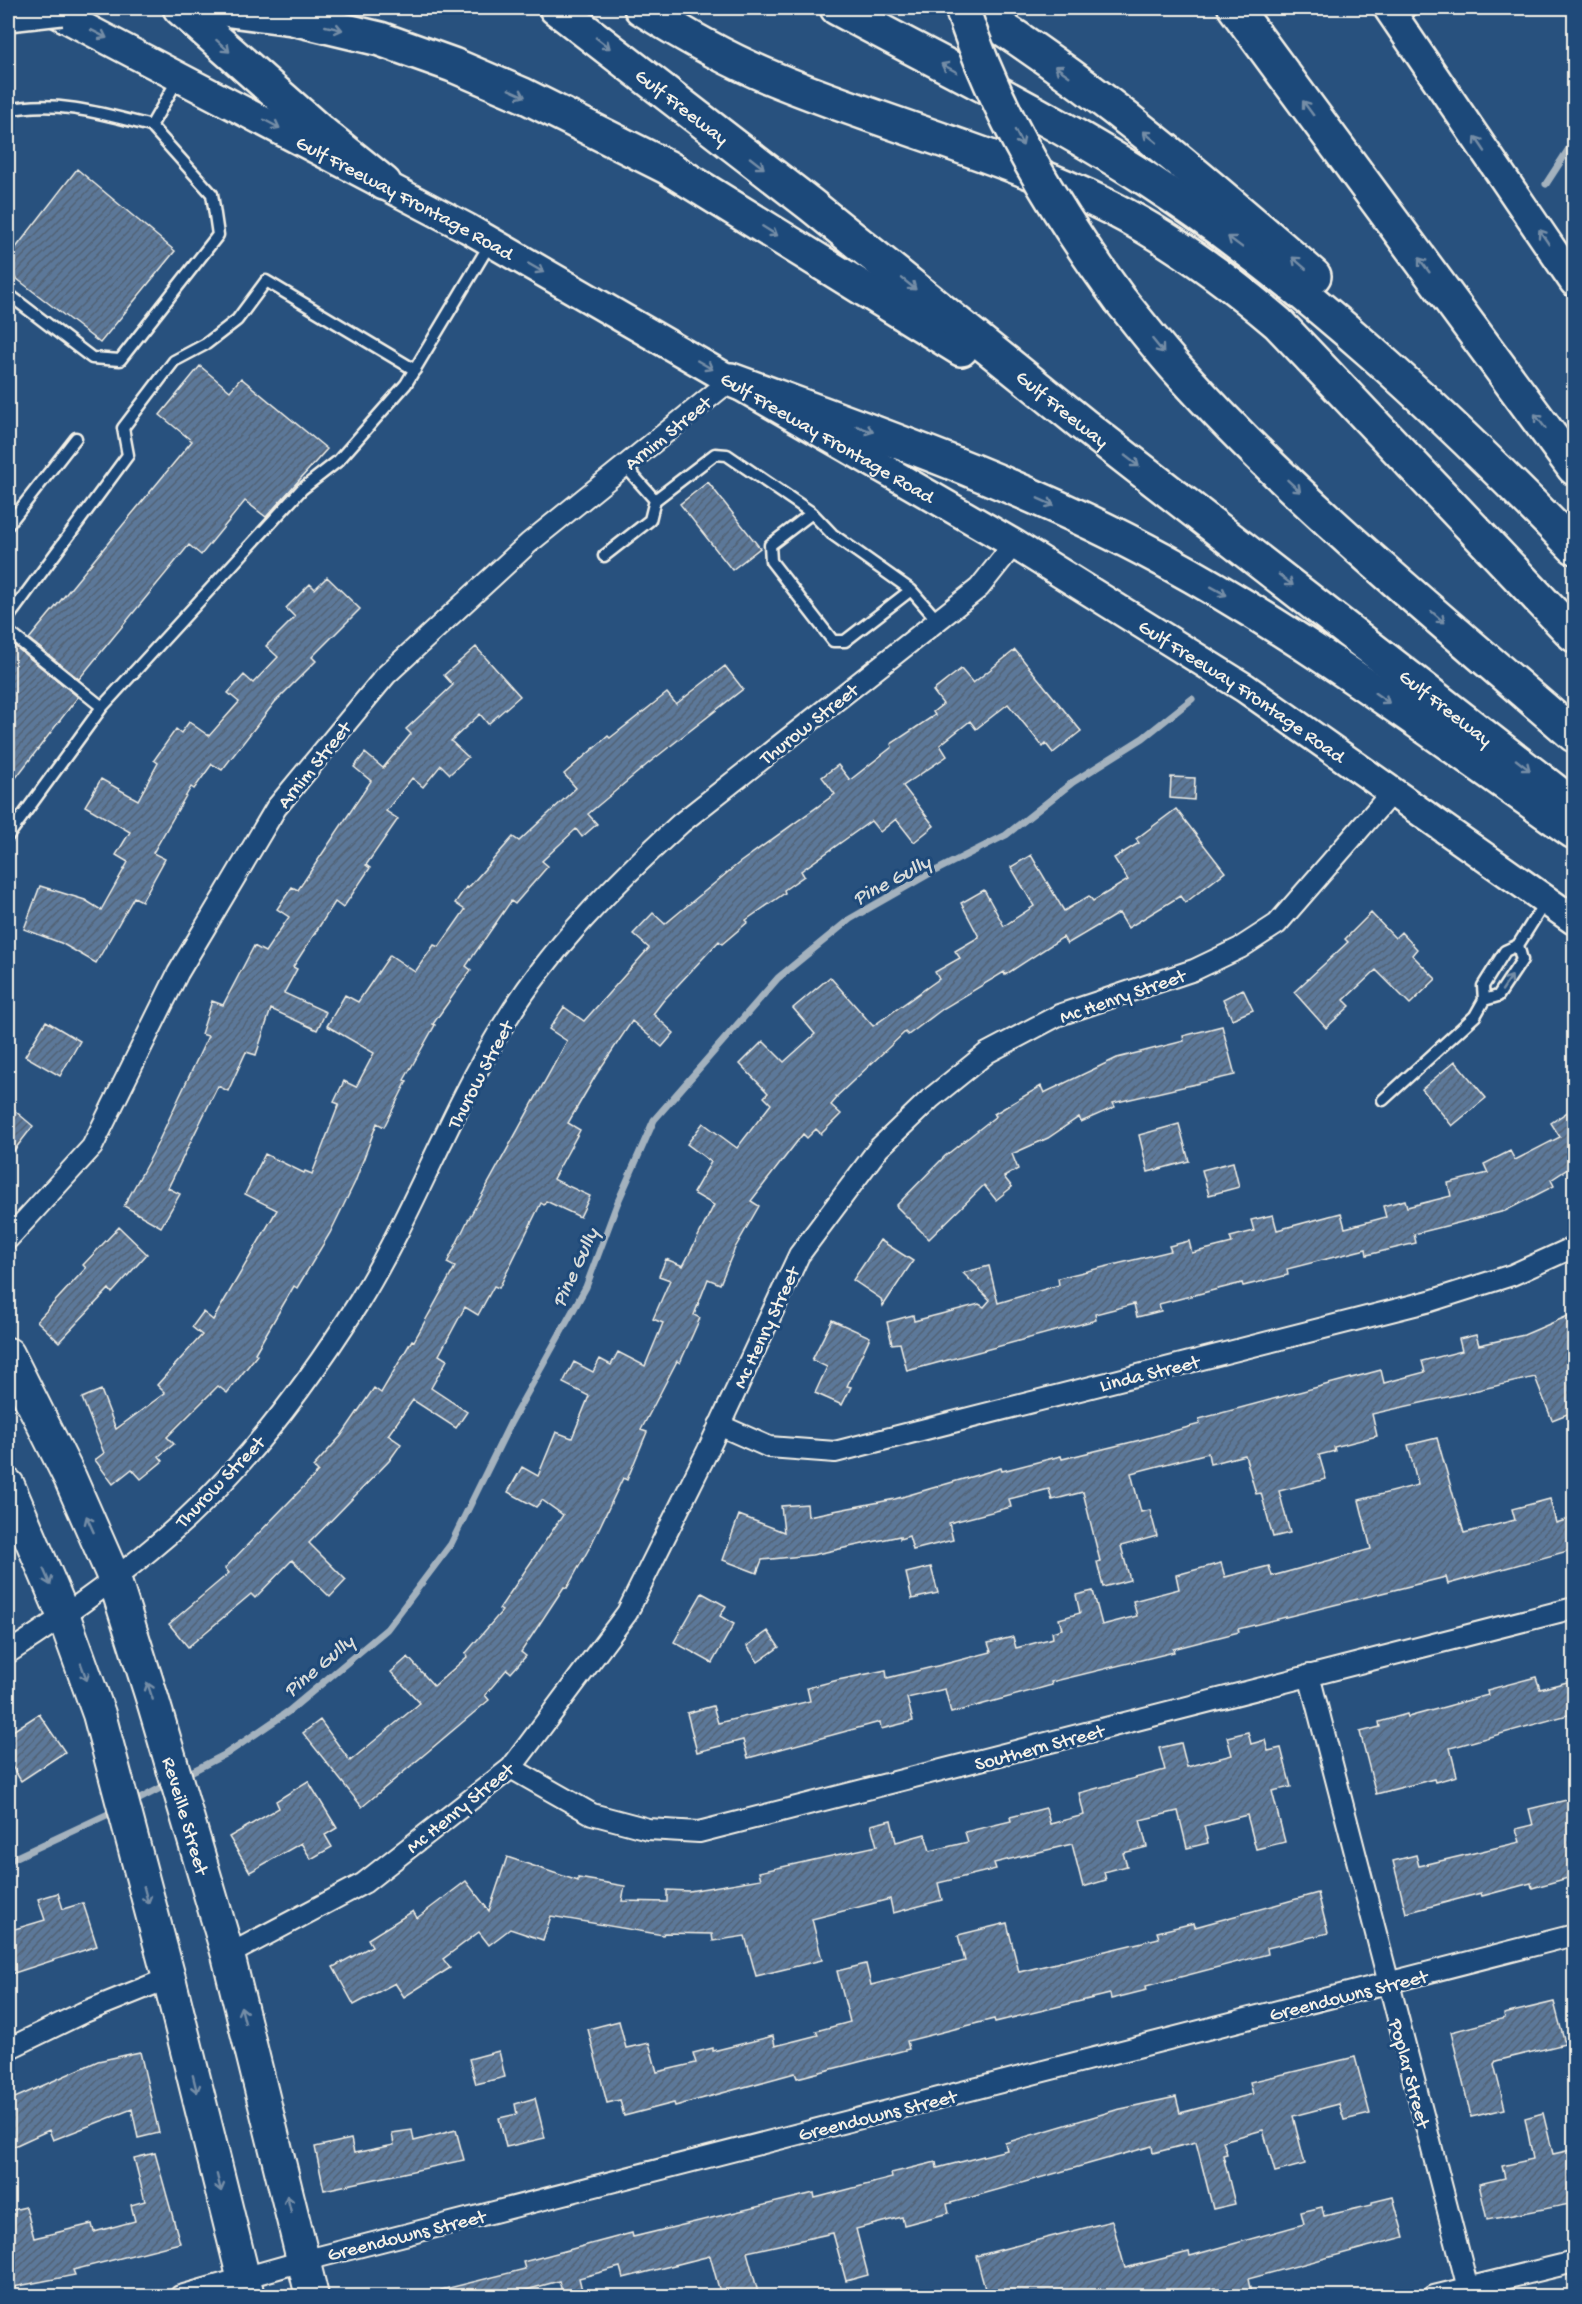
<svg xmlns="http://www.w3.org/2000/svg" width="1582" height="2304" viewBox="0 0 1582 2304" font-family="'Gochi Hand',sans-serif">
<style>
.lines{fill:none;stroke-linecap:round;stroke-linejoin:round}
.stream{stroke:#a4b2be;stroke-width:7}
.building{fill:url(#building-hatch);stroke:#f4f1e8;stroke-width:1.5}
.lane-casing{stroke:#f4f1e8;stroke-width:15}
.street-casing{stroke:#f4f1e8;stroke-width:24}
.secondary-casing{stroke:#f4f1e8;stroke-width:33}
.primary-casing{stroke:#f4f1e8;stroke-width:36}
.highway-casing{stroke:#f4f1e8;stroke-width:38}
.lane{stroke:#1f4a7a;stroke-width:10}
.street{stroke:#1f4a7a;stroke-width:20}
.secondary{stroke:#1f4a7a;stroke-width:28}
.primary{stroke:#1f4a7a;stroke-width:32}
.highway{stroke:#1f4a7a;stroke-width:33}
.highway-bridge-casing{stroke:#f4f1e8;stroke-width:38;stroke-linecap:butt}
.highway-bridge{stroke:#1f4a7a;stroke-width:33}
.oneway{stroke:#748da6}
.labels{text-anchor:middle;stroke-width:6;stroke-linejoin:round;paint-order:stroke}
.street-label{font-size:20px;fill:#f4f1e8;stroke:#1f4a7a}
.water-label{font-size:21px;font-style:italic;fill:#d9dcda;stroke:#1f4a7a}
</style>
<defs>
<pattern id="building-hatch" width="6" height="6" patternUnits="userSpaceOnUse" patternTransform="scale(1.5)"><rect width="6" height="6" fill="#5b7899"/><path d="M-1 1l2-2M0 6l6-6M5 7l2-2" fill="none" stroke="#536274"/></pattern>
</defs>
<rect width="100%" height="100%" fill="#28517e"/>
<filter id="ink" filterUnits="userSpaceOnUse"><feTurbulence type="fractalNoise" baseFrequency=".0167" numOctaves="2"/><feDisplacementMap in="SourceGraphic" scale="12" xChannelSelector="R" yChannelSelector="G"/><feConvolveMatrix kernelMatrix="1 2 1 2 8 2 1 2 1" color-interpolation-filters="sRGB"/></filter>
<g filter="url(#ink)">
<g class="lines">
<!-- stream -->
<path class="stream" d="M1546 184 1574 141
M183 1776 226 1754 289 1711 387 1629 451 1544 511 1422 586 1287 617 1204 654 1120 778 978 850 919 927 875 1006 835 1073 782 1143 738 1192 699
M132 1803 170 1783
M8 1861 117 1810"/>
</g>
<!-- building -->
<path class="building" d="M77 169 175 251 100 343 8 272V258Z
M200 366 230 391 241 378 327 449 266 517 245 501 201 555 189 545 79 679 29 639 192 441 160 415Z
M708 482 760 548 732 570 680 504Z
M327 577 360 609 312 657 316 661 275 702 222 770 212 764 194 789 191 787 153 853 165 859 142 901 134 897 96 963 61 943 24 929 40 886 85 900 101 910 128 862 116 855 130 832 85 806 101 779 138 800 158 763 154 760 176 729 181 733 189 722 209 736 239 702 228 693 244 675 253 683 278 657 266 646 295 617 286 608 310 584 315 589Z
M8 641 78 697 8 788Z
M476 647 520 696 488 724 480 714 451 741 468 757 450 774 441 765 423 787 412 778 386 811 398 819 366 865 370 868 343 908 335 902 293 967 297 969 284 993 326 1012 317 1030 271 1009 256 1055 246 1052 228 1091 218 1086 168 1188 180 1194 161 1227 124 1206 153 1153 208 1036 201 1034 212 1001 223 1005 254 946 265 952 289 917 277 909 292 887 298 890 371 781 354 767 365 753 383 768 411 734 406 729 453 685 444 675Z
M1015 650 1081 731 1053 753 1046 744 1043 747 1008 704 976 729 970 721 940 745 947 756 903 786 934 826 914 842 896 819 880 832 871 821 801 871 804 876 784 890 785 893 746 920 748 922 722 944 719 941 663 1001 653 1014 674 1033 662 1047 632 1021 596 1075 568 1123 580 1130 553 1179 590 1196 580 1217 546 1201 544 1205 541 1203 499 1288 494 1286 478 1315 465 1307 439 1355 447 1360 431 1388 467 1412 456 1428 413 1400 388 1435 401 1444 389 1461 309 1543 346 1580 330 1597 292 1560 255 1598 251 1594 188 1647 169 1624 229 1573 225 1568 318 1472 313 1467 341 1436 374 1388 381 1393 412 1340 414 1341 455 1267 447 1263 468 1220 567 1041 549 1029 564 1007 584 1021 649 948 633 934 653 913 665 924 739 863 835 794 822 777 838 765 850 780 892 747 891 744 935 715 933 712 943 704 933 691 961 669 973 683Z
M725 666 743 689 650 762 588 814 597 824 582 837 576 829 542 861 548 866 515 904 511 901 466 966 471 970 433 1024 435 1025 404 1080 407 1081 384 1127 377 1123 355 1182 330 1233 297 1288 294 1286 255 1353 257 1355 227 1393 218 1386 167 1437 174 1444 159 1456 163 1461 141 1479 132 1469 113 1484 95 1460 104 1453 82 1398 101 1390 116 1429 165 1393 157 1385 202 1335 192 1327 203 1312 213 1320 277 1210 245 1194 265 1154 304 1173 305 1171 312 1174 339 1104 334 1102 344 1081 356 1087 374 1053 327 1026 345 995 358 1002 390 955 415 972 434 945 439 947 465 910 455 903 466 887 468 888 513 837 519 841 576 788 564 774 608 736 610 738 667 693 676 704Z
M1171 777 1195 778 1194 800 1170 798Z
M1176 809 1225 872 1185 903 1180 896 1128 928 1119 913 1067 944 1063 937 1005 975 1004 972 944 1008 908 1035 905 1032 836 1097 837 1098 831 1105 841 1114 821 1134 816 1129 807 1138 803 1134 751 1201 759 1206 735 1248 720 1284 708 1279 694 1315 700 1318 680 1363 677 1361 641 1430 647 1432 627 1480 623 1478 591 1545 567 1588 564 1587 521 1652 526 1656 511 1673 507 1669 485 1695 489 1700 362 1807 303 1733 320 1720 350 1761 420 1703 391 1672 408 1657 434 1686 468 1656 465 1654 502 1611 499 1609 563 1515 542 1500 536 1507 508 1492 522 1467 538 1476 556 1432 572 1438 589 1396 563 1383 574 1362 593 1372 600 1359 611 1365 618 1352 645 1366 663 1323 653 1319 670 1280 659 1276 666 1259 683 1266 714 1205 693 1193 711 1162 687 1144 703 1123 737 1148 771 1104 764 1097 768 1093 740 1064 763 1041 784 1062 815 1034 793 1008 830 977 873 1026 939 979 935 972 960 958 955 951 979 937 961 903 984 890 1004 926 1034 906 1011 867 1031 855 1064 911 1089 896 1093 901 1128 880 1114 858 1139 843 1136 839Z
M1371 913 1395 938 1401 932 1417 949 1412 955 1436 979 1410 1004 1376 970 1344 1000 1350 1006 1326 1028 1294 992 1348 942 1345 939Z
M1243 989 1253 1010 1232 1019 1223 999Z
M46 1021 80 1041 60 1076 25 1056Z
M1222 1026 1235 1075 1113 1103 1115 1107 1081 1122 1079 1117 1048 1138 1012 1154 1018 1169 1004 1177 1012 1187 996 1200 984 1185 929 1239 896 1206 945 1156 996 1116 994 1114 1041 1086 1044 1093 1117 1058 1184 1041 1183 1036Z
M1455 1061 1486 1098 1452 1126 1422 1089Z
M8 1105 33 1126 8 1158Z
M1575 1107V1164L1551 1180 1554 1186 1505 1211 1414 1234 1416 1243 1367 1255 1366 1249 1287 1269 1288 1275 1243 1286 1242 1283 1159 1304 1161 1311 1137 1317 1134 1304 1095 1314 1096 1320 907 1371 900 1343 892 1344 887 1322 913 1315 914 1321 979 1304 984 1307 990 1300 963 1273 989 1266 998 1303 1059 1285 1058 1278 1171 1251 1169 1246 1189 1241 1192 1253 1232 1243 1230 1237 1254 1231 1251 1220 1273 1215 1277 1230 1341 1213 1345 1228 1386 1217 1383 1206 1405 1200 1407 1207 1451 1196 1448 1183 1488 1173 1484 1164 1510 1151 1515 1160 1560 1137 1551 1123Z
M1179 1124 1189 1161 1148 1172 1139 1135Z
M1233 1162 1239 1187 1209 1195 1202 1170Z
M119 1227 147 1254 112 1293 109 1289 59 1342 37 1321 86 1268 83 1265Z
M880 1240 913 1261 883 1306 881 1299 853 1280Z
M1575 1313V1411L1552 1420 1535 1377 1372 1414 1377 1436 1334 1447 1335 1451 1319 1455 1326 1479 1279 1491 1290 1533 1273 1537 1261 1493 1256 1494 1245 1455 1210 1464 1208 1453 1131 1473 1141 1512 1150 1510 1157 1536 1121 1546 1130 1580 1103 1587 1097 1562 1100 1561 1083 1492 1052 1500 1049 1489 1009 1499 1011 1507 949 1523 953 1540 913 1550 909 1536 900 1539V1536L812 1555 762 1560 757 1573 723 1560 739 1515 784 1532 781 1506 807 1504 808 1516 895 1499 1001 1468 1002 1471 1061 1456 1062 1459 1140 1440 1200 1424 1199 1419 1381 1370 1384 1383 1425 1372 1422 1361 1462 1351 1459 1339 1476 1335 1479 1345 1524 1335Z
M832 1320 870 1337 847 1386 851 1387 842 1405 815 1393 827 1367 812 1360Z
M1437 1438 1464 1533 1515 1520 1512 1509 1550 1499 1556 1523 1575 1517V1549L1448 1584 1446 1577 1238 1629 1239 1632 1173 1649 1174 1652 1051 1682 1052 1685 951 1713 945 1689 907 1698 913 1721 881 1729 880 1722 748 1758 743 1740 697 1752 687 1713 713 1706 718 1723 810 1701 807 1688 838 1680 886 1670 887 1678 941 1665 991 1652 988 1643 1013 1637 1016 1648 1053 1638 1052 1632 1062 1629 1059 1619 1080 1613 1076 1595 1093 1591 1102 1625 1137 1616 1133 1601 1179 1589 1176 1575 1221 1563 1225 1577 1269 1566 1272 1576 1371 1549 1359 1500 1418 1485 1408 1445Z
M931 1567 938 1593 912 1599 906 1573Z
M702 1593 726 1606 720 1616 734 1624 712 1663 674 1642Z
M768 1631 779 1647 758 1662 747 1646Z
M1536 1677 1540 1689 1575 1680V1713L1450 1748 1457 1776 1435 1782 1434 1779 1376 1794 1360 1732 1380 1727 1379 1722 1407 1714 1408 1717 1488 1695 1487 1690Z
M39 1714 65 1752 21 1781 8 1760V1734Z
M1248 1732 1251 1744 1265 1740 1268 1751 1281 1748 1291 1787 1272 1791 1285 1842 1256 1849 1247 1815 1204 1826 1208 1843 1187 1848 1178 1811 1140 1820 1147 1847 1123 1853 1127 1866 1104 1872 1106 1880 1083 1887 1072 1844 994 1863 996 1869 938 1883 942 1900 893 1913 890 1899 812 1919 822 1960 756 1976 745 1936 713 1941 712 1934 664 1933 663 1935 551 1916 543 1940 510 1929 489 1945 479 1932 443 1959 450 1968 404 1997 395 1983 354 2005 333 1967 372 1946 368 1939 413 1911 417 1918 466 1881 489 1911 507 1857 578 1881V1878L625 1886 622 1901 667 1902V1890L689 1891 761 1879 759 1872 877 1846 871 1825 891 1820 896 1842 925 1834 930 1851 968 1842 965 1832 1011 1821 1010 1817 1046 1808 1050 1824 1084 1815 1079 1793 1165 1770 1159 1748 1181 1743 1187 1767 1232 1755 1227 1737Z
M308 1781 337 1828 325 1835 332 1847 311 1859 301 1843 250 1872 229 1837 279 1808 276 1801Z
M1575 1798V1876L1532 1888 1531 1883 1482 1896 1481 1893 1406 1913 1393 1861 1416 1855 1419 1866 1520 1842 1516 1829 1533 1825 1529 1809Z
M58 1893 63 1909 83 1903 97 1946 8 1975V1931L45 1920 38 1899Z
M1318 1893 1328 1933 1267 1948 1268 1954 1146 1986 1147 1990 1111 1999 1110 1994 995 2022 994 2019 907 2041 909 2049 797 2078 795 2073 675 2106 674 2103 624 2116 620 2100 607 2103 588 2029 619 2021 626 2048 649 2043 657 2072 696 2063 693 2053 713 2048V2051L773 2036 775 2046 818 2035 816 2031 850 2022 837 1971 866 1964 871 1985 965 1961 958 1935 1007 1923 1019 1972 1159 1938 1157 1932 1194 1923 1195 1927Z
M1554 2002 1565 2044 1496 2061 1494 2064 1505 2109 1471 2117 1451 2032 1505 2018 1504 2014Z
M499 2051 505 2077 476 2084 469 2059Z
M140 2052 159 2133 138 2138 132 2109 53 2140 49 2130 8 2149V2101L98 2061Z
M1355 2057 1370 2114 1344 2120 1339 2104 1293 2116 1305 2164 1275 2172 1263 2130 1223 2141 1227 2154 1223 2155 1235 2204 1213 2209 1196 2142 1153 2153 1152 2146 947 2204 949 2213 904 2225 902 2217 856 2229 868 2275 846 2281 833 2233 747 2252 759 2296H721L710 2256 623 2278 620 2267 579 2278 582 2290 563 2295 559 2281 519 2292 520 2296H442L441 2290 525 2269 523 2262 632 2233 633 2237 814 2193 815 2198 892 2178 891 2173 936 2162 937 2168 1007 2150 1005 2143 1116 2110 1176 2097 1180 2113 1253 2094 1250 2082Z
M535 2098 545 2138 506 2147 499 2118 517 2114 515 2104Z
M1543 2113 1553 2154 1575 2149V2203L1487 2220 1479 2184 1505 2178 1502 2166 1533 2159 1525 2118Z
M412 2130 414 2141 456 2130 464 2160 324 2190 315 2147 351 2139 354 2153 394 2145 392 2133Z
M155 2153 180 2243 73 2270 75 2275 8 2288V2211L26 2207 34 2238 92 2224 94 2232 135 2221 131 2205 145 2201 134 2158Z
M1393 2197 1404 2237 1248 2279 1251 2293 1237 2296H1218L1215 2288 1183 2296H987L976 2256 1112 2221 1125 2268 1189 2252 1190 2256 1304 2224 1301 2212 1322 2207 1324 2216 1372 2205V2202Z"/>
<g class="lines">
<!-- lane casing -->
<g class="lane-casing">
<path id="lane" d="M1396 20 1413 8
M8 110C55 99 105 114 151 126L178 79
M8 294 92 358 120 360 218 235 212 194 151 126
M625 466 655 500 715 454 727 455 812 513 832 534 911 590 845 641H833L771 561 770 545 812 513
M8 525 76 438
M604 556 650 520 655 500
M911 590 938 621
M8 618 128 455 123 428 174 361 206 344 237 320 266 281 415 370
M8 627 10 633 102 707
M8 836 102 707 302 489 338 461 406 384 491 242
M1518 945 1522 960 1498 996 1484 1000 1483 986 1505 951 1518 945 1545 902
M1383 1100 1475 1016 1484 1000"/>
</g>
<!-- street casing -->
<g class="street-casing">
<path id="street" d="M8 1239 92 1147 178 973 276 808 386 675 529 543 731 380
M719 1425 769 1447 835 1452 1430 1301 1512 1275 1574 1247
M8 1653C70 1613 131 1569 186 1519 253 1457 310 1380 359 1302 413 1214 448 1116 502 1027 548 950 615 883 681 823L979 588 1014 544
M1309 1675 1470 2296
M511 1768 592 1814 648 1829 699 1832 1574 1608
M228 1955 364 1883 511 1768 627 1613 708 1450 799 1255 879 1148 930 1099 987 1053 1059 1015 1194 970 1240 948 1277 924 1393 791
M8 2049 82 2013 169 1978
M180 2296 303 2261 1574 1935
M1434 2296 1574 2262"/>
</g>
<!-- secondary casing -->
<g class="secondary-casing">
<g id="secondary">
<path id="s1" d="M47 8 467 228 1014 544 1245 688 1574 920"/>
<path d="M1388 8 1574 282"/>
</g>
</g>
<!-- primary casing -->
<g class="primary-casing">
<g id="primary">
<path id="s2" d="M8 1354 70 1478 114 1578 153 1701 228 1955 312 2296"/>
<path d="M8 1485 64 1617 99 1714 169 1978 248 2296"/>
</g>
</g>
<!-- highway casing -->
<g class="highway-casing">
<g id="highway">
<path d="M180 8 317 129 384 183"/>
<path d="M215 8 292 18 380 39 453 65 523 95 667 167 961 349"/>
<path id="s3" d="M556 8 811 205 1085 426 1574 806"/>
<path d="M641 8C682 34 726 59 772 78 883 124 1003 154 1111 208 1172 239 1225 278 1278 323L1574 635"/>
<path d="M837 8C941 64 1049 116 1148 180 1306 283 1443 413 1574 547"/>
<path d="M971 8C1094 85 1205 181 1314 276"/>
<path d="M1235 8 1574 468"/>
<path d="M1121 301C1140 324 1159 349 1179 371 1297 503 1441 619 1574 735"/>
<path d="M731 380C878 434 1026 485 1164 560 1308 638 1440 738 1574 832"/>
</g>
</g>
<!-- lane -->
<use href="#lane" class="lane"/>
<!-- street -->
<use href="#street" class="street"/>
<!-- secondary -->
<use href="#secondary" class="secondary"/>
<!-- primary -->
<use href="#primary" class="primary"/>
<!-- highway -->
<use href="#highway" class="highway"/>
<!-- highway-bridge casing -->
<g class="highway-bridge-casing">
<path id="highway-bridge" d="M962 8C996 114 1056 212 1121 301
M8 14 61 8"/>
</g>
<!-- highway-bridge -->
<use href="#highway-bridge" class="highway-bridge"/>
</g>
<!-- one-way arrows -->
<defs><path id="oneway-shaft" d="M-6 0H5M1.5-3L5.5 0L1.5 3" fill="none" stroke-width="1.6" stroke-linecap="round" stroke-linejoin="round" transform="scale(1.5)"/></defs>
<g class="oneway">
<use href="#oneway-shaft" transform="translate(334 28) rotate(13)"/>
<use href="#oneway-shaft" transform="translate(99 34) rotate(27)"/>
<use href="#oneway-shaft" transform="translate(603 43) rotate(38)"/>
<use href="#oneway-shaft" transform="translate(223 46) rotate(42)"/>
<use href="#oneway-shaft" transform="translate(949 68) rotate(-152)"/>
<use href="#oneway-shaft" transform="translate(1062 71) rotate(-145)"/>
<use href="#oneway-shaft" transform="translate(517 93) rotate(24)"/>
<use href="#oneway-shaft" transform="translate(1308 108) rotate(-126)"/>
<use href="#oneway-shaft" transform="translate(272 124) rotate(28)"/>
<use href="#oneway-shaft" transform="translate(1150 137) rotate(-141)"/>
<use href="#oneway-shaft" transform="translate(1019 138) rotate(63)"/>
<use href="#oneway-shaft" transform="translate(1480 144) rotate(-124)"/>
<use href="#oneway-shaft" transform="translate(757 163) rotate(38)"/>
<use href="#oneway-shaft" transform="translate(770 231) rotate(32)"/>
<use href="#oneway-shaft" transform="translate(1544 237) rotate(-124)"/>
<use href="#oneway-shaft" transform="translate(1235 242) rotate(-143)"/>
<use href="#oneway-shaft" transform="translate(1299 263) rotate(-139)"/>
<use href="#oneway-shaft" transform="translate(1424 265) rotate(-127)"/>
<use href="#oneway-shaft" transform="translate(536 268) rotate(30)"/>
<use href="#oneway-shaft" transform="translate(909 284) rotate(39)"/>
<use href="#oneway-shaft" transform="translate(1158 346) rotate(51)"/>
<use href="#oneway-shaft" transform="translate(705 365) rotate(30)"/>
<use href="#oneway-shaft" transform="translate(1540 421) rotate(-127)"/>
<use href="#oneway-shaft" transform="translate(865 429) rotate(20)"/>
<use href="#oneway-shaft" transform="translate(1132 461) rotate(38)"/>
<use href="#oneway-shaft" transform="translate(1294 486) rotate(43)"/>
<use href="#oneway-shaft" transform="translate(1046 502) rotate(24)"/>
<use href="#oneway-shaft" transform="translate(1286 580) rotate(38)"/>
<use href="#oneway-shaft" transform="translate(1219 591) rotate(29)"/>
<use href="#oneway-shaft" transform="translate(1438 617) rotate(41)"/>
<use href="#oneway-shaft" transform="translate(1382 698) rotate(35)"/>
<use href="#oneway-shaft" transform="translate(1523 765) rotate(38)"/>
<use href="#oneway-shaft" transform="translate(1507 983) rotate(-56)"/>
<use href="#oneway-shaft" transform="translate(90 1524) rotate(-114)"/>
<use href="#oneway-shaft" transform="translate(47 1577) rotate(67)"/>
<use href="#oneway-shaft" transform="translate(84 1672) rotate(70)"/>
<use href="#oneway-shaft" transform="translate(150 1691) rotate(-108)"/>
<use href="#oneway-shaft" transform="translate(146 1895) rotate(75)"/>
<use href="#oneway-shaft" transform="translate(243 2015) rotate(-104)"/>
<use href="#oneway-shaft" transform="translate(195 2084) rotate(76)"/>
<use href="#oneway-shaft" transform="translate(219 2183) rotate(76)"/>
<use href="#oneway-shaft" transform="translate(289 2204) rotate(-104)"/>
</g>
</g>
<g class="labels">
<!-- street labels -->
<g class="street-label">
<text dy="7" stroke="none"><textPath href="#s3" startOffset="160">Gulf Freeway</textPath></text>
<text dy="7" stroke="none"><textPath href="#s1" startOffset="405">Gulf Freeway Frontage Road</textPath></text>
<text dy="7" stroke="none"><textPath href="#s3" startOffset="646">Gulf Freeway</textPath></text>
<text transform="translate(667 432) rotate(-39)" y="7">Arnim Street</text>
<text dy="7" stroke="none"><textPath href="#s1" startOffset="891">Gulf Freeway Frontage Road</textPath></text>
<text dy="7" stroke="none"><textPath href="#s1" startOffset="1377">Gulf Freeway Frontage Road</textPath></text>
<text dy="7" stroke="none"><textPath href="#s3" startOffset="1132">Gulf Freeway</textPath></text>
<text transform="translate(808 723) rotate(-38)" y="7">Thurow Street</text>
<text transform="translate(313 764) rotate(-51)" y="7">Arnim Street</text>
<text transform="translate(1122 995) rotate(-19)" y="7">Mc Henry Street</text>
<text transform="translate(479 1074) rotate(-62)" y="7">Thurow Street</text>
<text transform="translate(765 1327) rotate(-65)" y="7">Mc Henry Street</text>
<text transform="translate(1149 1372) rotate(-14)" y="7">Linda Street</text>
<text transform="translate(219 1481) rotate(-46)" y="7">Thurow Street</text>
<text transform="translate(1039 1746) rotate(-15)" y="7">Southern Street</text>
<text transform="translate(459 1807) rotate(-39)" y="7">Mc Henry Street</text>
<text dy="7" stroke="none"><textPath href="#s2" startOffset="496">Reveille Street</textPath></text>
<text transform="translate(1348 1994) rotate(-14)" y="7">Greendowns Street</text>
<text transform="translate(1411 2073) rotate(75)" y="7">Poplar Street</text>
<text transform="translate(877 2114) rotate(-14)" y="7">Greendowns Street</text>
<text transform="translate(406 2234) rotate(-14)" y="7">Greendowns Street</text>
</g>
<!-- water labels -->
<g class="water-label">
<text transform="translate(891 879) rotate(-28)" y="7">Pine Gully</text>
<text transform="translate(574 1267) rotate(-65)" y="7">Pine Gully</text>
<text transform="translate(318 1665) rotate(-40)" y="7">Pine Gully</text>
</g>
</g>
<!-- margin -->
<rect width="1582" height="2304" fill="none" stroke="#1f4a7a" stroke-width="30"/>
<rect x="15" y="15" width="1552" height="2274" fill="none" stroke="#f4f1e8" stroke-width="2" filter="url(#ink)"/>
</svg>
